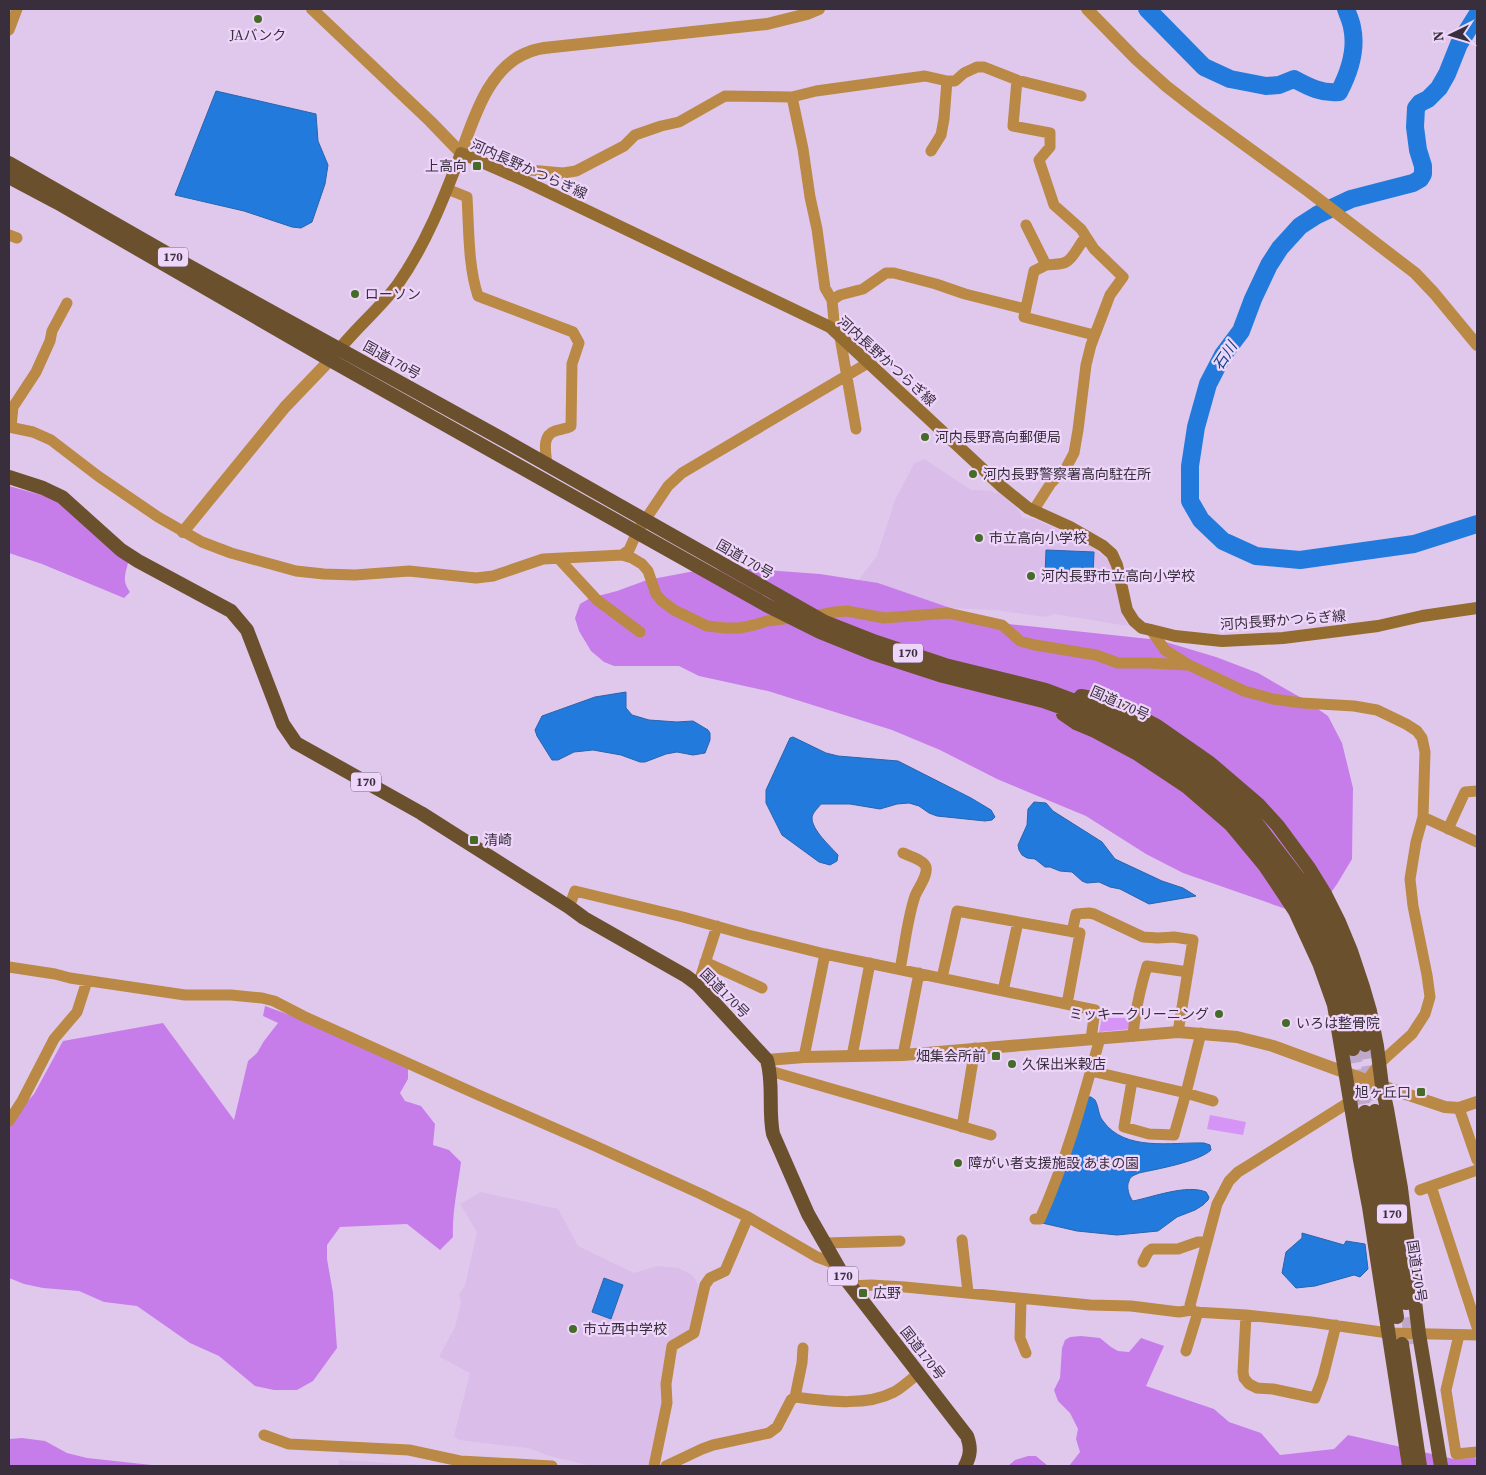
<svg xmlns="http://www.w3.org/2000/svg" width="1486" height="1475" viewBox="0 0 1486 1475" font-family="'Source Serif 4','Noto Sans JP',serif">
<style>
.built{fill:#dabde8}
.green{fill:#d794f7}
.forest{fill:#c77de9}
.water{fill:#227bdc;stroke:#2964ac}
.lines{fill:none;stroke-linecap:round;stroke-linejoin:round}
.river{stroke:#227bdc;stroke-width:18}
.trunk-tunnel{stroke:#bea9ca;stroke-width:14;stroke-dasharray:14 7;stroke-linecap:butt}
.minor{stroke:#b98945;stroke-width:11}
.tertiary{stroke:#b98945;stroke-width:12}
.secondary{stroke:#956c2f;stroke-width:12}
.trunk{stroke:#6a502c;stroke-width:14}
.poi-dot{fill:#446c28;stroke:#eed5fa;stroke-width:2}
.labels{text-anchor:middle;stroke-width:4.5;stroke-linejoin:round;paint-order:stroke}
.shield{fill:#eed5fa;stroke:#6f6075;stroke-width:1}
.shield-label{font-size:12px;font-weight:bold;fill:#382e3c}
.poi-label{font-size:14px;fill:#382e3c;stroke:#eed5fa;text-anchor:start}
.street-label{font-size:14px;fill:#382e3c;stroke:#eed5fa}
.water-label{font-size:15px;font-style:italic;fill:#074382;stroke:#eed5fa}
</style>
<rect width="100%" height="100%" fill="#e0c8ed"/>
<!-- built -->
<path class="built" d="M924 459 971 490 992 491 994 493H999L1019 510 1022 518 1035 519 1090 545 1108 560 1117 578 1122 613 1128 626 1054 614 1046 617 995 610 925 607 853 587 877 556 895 500 914 464Z
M481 1192 558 1209 578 1246 634 1273 657 1266 679 1268 692 1275 697 1282 700 1296 690 1330 668 1343 663 1407 649 1466H592L553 1457 528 1448 459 1440 454 1436 470 1373 440 1357V1355L455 1327 461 1303 459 1294 465 1286 477 1232 460 1204Z
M339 1460 441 1466H338Z"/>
<!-- green -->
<path class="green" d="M1102 1018H1134L1132 1029 1099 1032Z
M1210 1115 1246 1122 1243 1135 1207 1129Z"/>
<!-- forest -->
<path class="forest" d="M9 486 45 496 62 504 128 563C125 575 122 581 130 592L124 598 42 564 9 553Z
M753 569 820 574 878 583 962 612 1008 624 1159 640 1216 657 1258 673 1305 700 1328 716 1342 743 1353 788 1352 859 1337 884 1323 904 1306 916 1183 873 1146 854 1086 816 997 779 940 750 892 730 768 691 699 676 679 666H614L604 662 591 651 579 631 575 618 580 604 590 598 617 591 647 580 700 570Z
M265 1006 306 1021 408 1069V1079L400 1093 405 1101 421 1106 435 1124 433 1145 449 1150 461 1162C458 1187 452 1211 453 1237L440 1250 407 1224 340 1227 327 1245V1259L333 1293 337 1348 313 1381 297 1390H274L255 1386 219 1356 190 1343 137 1306 104 1302 79 1291 43 1288 24 1284 9 1278V1122L34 1094 63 1041 163 1023 234 1120 248 1061 257 1053 264 1041 278 1023 263 1016Z
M1081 1336 1100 1338 1111 1347 1118 1351 1129 1352 1141 1338 1164 1346 1146 1386 1214 1409 1229 1422 1261 1433 1280 1455 1334 1449 1348 1435 1454 1459 1475 1458 1477 1461V1466H1069L1080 1452 1076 1439 1078 1429 1070 1413 1058 1401 1054 1390 1060 1378 1062 1348 1065 1340 1070 1337Z
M22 1438 45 1441 67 1453 87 1458 161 1466H9V1439Z
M1028 1456H1036L1048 1466H1008L1015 1460Z"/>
<!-- water -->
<path class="water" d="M216 91 316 114 318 141 328 165 325 184 312 222 301 228 292 227 244 211 175 195Z
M1046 550 1094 552 1093 578 1045 576Z
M626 692V708L632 715 649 720 677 722 693 721 708 730 710 733V740L705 753 693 755 677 752 666 754 645 762H640L621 755 593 750 574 752 558 760H552L537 736 535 730 542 716 595 697Z
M793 737 826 753 838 756 898 761 971 798 991 810 995 817 992 820 985 821 937 816 929 813 919 806 909 803 897 804 880 809 850 804H821C818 808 812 813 812 818 812 830 830 846 838 855L837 861 830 865 819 862 782 835 766 803V790L790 738Z
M1034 802 1046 803 1053 811 1102 842 1115 859 1162 881 1183 888 1196 896 1149 904 1120 889 1110 887 1099 882 1087 883 1082 881 1072 872 1060 871 1050 867H1045L1035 859 1027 858 1022 855 1019 850 1018 845 1027 825 1028 809Z
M1086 1097H1091L1095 1100C1099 1107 1098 1115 1103 1121 1125 1152 1171 1142 1204 1143L1210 1145 1211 1150C1198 1162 1157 1169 1139 1173 1135 1175 1130 1176 1129 1181 1126 1186 1129 1197 1133 1201 1153 1197 1187 1184 1206 1192L1209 1197 1208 1200 1203 1205 1195 1210 1177 1217 1158 1231 1117 1235 1077 1231 1042 1223Z
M1302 1233 1344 1245 1346 1241 1365 1244 1368 1269 1360 1277 1354 1275 1315 1286 1296 1288 1282 1273 1286 1252 1302 1238Z
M604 1278 623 1285 611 1319 592 1312Z"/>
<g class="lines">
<!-- river -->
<path class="river" d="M1147 9 1204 67 1230 79 1266 86 1279 85 1294 79C1309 87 1322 94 1339 92 1349 73 1357 49 1352 27 1351 21 1348 15 1346 9
M1477 15 1459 44 1447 74 1439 88 1428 99 1420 103 1416 108 1415 127 1418 150 1423 166V174L1420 179 1413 183 1351 199 1317 215 1300 226 1280 248 1269 265 1253 299 1241 331 1223 355 1208 384 1196 427 1190 466V501L1201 520 1223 541 1256 556 1300 560 1414 544 1477 524"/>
<!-- trunk-tunnel -->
<path class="trunk-tunnel" d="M1365 1045 1375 1111
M1353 1049 1365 1112
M1408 1317 1412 1344"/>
<!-- minor -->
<path class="minor" d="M9 30 17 9
M1017 80 1013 126 1050 133V147L1039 160 1054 205 1081 229 1094 249 1123 277 1110 295 1091 345 1086 365 1078 430 1074 453 1066 468 1051 483 1033 511
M792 97 803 149 810 197 817 229 825 288 832 300 835 332
M931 151 941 135 944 119 947 81
M510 175 529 170 563 173 576 171 624 146 635 135 661 126 679 122 725 96 792 97 816 91 925 76 947 81H955L964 73 977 67H984L1017 80 1081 96
M447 189 467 197C469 229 468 266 478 296L573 332 579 343 572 364 571 426C566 429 561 429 555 431 541 436 546 453 547 465
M1026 225 1046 265 1034 271 1024 317 1094 335
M9 235 17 238
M1046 265C1052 264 1060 265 1066 262 1074 258 1079 244 1086 237
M832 300 840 295 863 289 886 273H894L936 284 965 294 1025 309
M840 337 856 429
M9 427 33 432 51 440 98 476 158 517 202 542 231 553 296 571 324 574 355 575 409 571 476 578 493 576 543 559 622 555 629 550 637 532 668 486 682 473 868 363
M11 427 13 407 36 372 50 341 52 331 67 303
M622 555 632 558 642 564 648 571 656 594 662 601 674 610 707 626 725 628H740L754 625 767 621 792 618
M559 559 597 600 640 632
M814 616 835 612 847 611 884 618 948 613 1002 625 1020 641 1035 645 1096 655 1118 663H1149L1187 665
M1151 630 1165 650 1189 665 1244 691 1273 699 1302 703 1354 706 1377 710 1406 724 1417 731 1422 738 1425 752 1423 817 1416 842 1410 879 1413 906 1427 975 1430 997 1425 1014 1412 1034 1380 1063 1351 1101 1251 1164 1238 1172 1229 1181 1217 1204 1190 1305 1192 1310 1195 1312 1246 1315 1311 1322 1388 1333 1477 1335
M1423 817 1477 842
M1448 829 1465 792 1477 791
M569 907 575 891 683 917 748 935 825 954 1095 1010 1091 1039
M1072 932 1076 914 1089 913 1094 914 1143 937 1158 938 1174 937 1193 940 1178 1032
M705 962 762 988
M9 967 55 974 70 978 185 995H231L262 998 274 1001 303 1016 474 1093 593 1145 701 1194 748 1217 817 1257 836 1264
M900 969C905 945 907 920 915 896 918 888 928 876 926 867 924 860 909 856 903 853
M942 978 957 911 1080 933 1067 1004
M698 985 717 926
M1003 991 1018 922
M1133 1036C1135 1012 1140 989 1147 966L1188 972
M903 1055 919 973
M852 1056 870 963
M804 1057 825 954
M770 1071 991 1135
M1091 1071 1186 1093 1213 1101
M1132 1081 1124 1127 1149 1134 1174 1135 1186 1093 1201 1033
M1459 1108 1477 1160
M9 1121 22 1101 54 1039 77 1012 87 981
M962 1127 975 1048
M1431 1186 1477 1327
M1420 1190 1477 1170
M1035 1219H1040C1066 1161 1083 1099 1100 1038
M962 1240 968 1292
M825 1243 900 1241
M1143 1262 1148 1252 1152 1249H1178L1198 1242H1207
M851 1286 871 1285 905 1287 1090 1305 1131 1306 1179 1312 1192 1310
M1021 1299 1020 1338 1026 1353
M1246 1315 1243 1372 1244 1378 1249 1384 1257 1388 1273 1389 1315 1398 1323 1377 1336 1325
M1459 1335 1446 1390 1456 1454 1477 1452
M1186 1351 1198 1312
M795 1397 802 1363 803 1348
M264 1435 289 1444 409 1450 460 1461 552 1466
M654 1466 667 1403 666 1384 672 1346 694 1333 705 1285 710 1278 725 1271 748 1217
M666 1466 702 1449 713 1445 769 1433 777 1427 791 1400 795 1397C827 1401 865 1407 894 1392 903 1387 911 1379 919 1373"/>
<!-- tertiary -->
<path class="tertiary" d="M312 9 430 121 461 153C474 118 489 66 529 52 533 50 539 49 544 48L767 24 807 14 819 9
M1087 9 1136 59 1166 86 1198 111 1308 191 1415 273 1434 293 1477 345
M183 532 285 407 330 360
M767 1060 804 1057 903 1055 1178 1032 1237 1037 1273 1046 1382 1086 1445 1107 1459 1108 1477 1102"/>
<!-- secondary -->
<path class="secondary" d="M334 356C353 330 379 310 398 284 426 244 444 198 461 153L525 181 830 327 1002 487 1028 508 1070 527 1103 546 1112 554 1117 565 1127 610 1134 621 1142 628 1151 630 1175 636 1222 641 1283 638 1378 626 1422 616 1477 608"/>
<!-- trunk -->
<path class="trunk" d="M9 163 189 266 504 440 825 622 876 642 945 665 1046 690 1104 712 1151 735 1203 770 1247 811 1314 898 1327 924 1347 973 1355 998 1365 1045
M9 177 58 203 330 360 766 605 820 632 872 653 943 676 1043 701 1099 721 1146 745 1195 780 1239 819 1273 861 1305 907 1330 958 1339 983 1345 1004 1353 1049
M9 477 43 488 62 497 121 550 138 561 231 611 247 630 283 724 296 743 421 813 569 907 584 918 686 976 698 985 767 1060C774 1084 768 1109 773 1134L808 1214 844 1277 967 1436C971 1447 971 1455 965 1466
M1081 696 1109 701 1157 726 1210 763 1258 804 1278 826 1309 868 1325 894 1339 922 1351 951 1363 987 1370 1011 1377 1046 1382 1086 1387 1109 1401 1188 1419 1334 1441 1466
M1063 714 1076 723 1095 731 1136 753 1187 787 1231 825 1265 866 1295 911 1319 963 1334 1005 1360 1160 1369 1207 1409 1466
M1375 1111 1406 1303
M1365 1112 1397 1317
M1402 1344 1420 1466"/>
</g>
<!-- markers -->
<g class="poi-dot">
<circle cx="258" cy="19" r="5"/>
<rect x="472" y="161" width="10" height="10" rx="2.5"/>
<circle cx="355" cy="294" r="5"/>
<circle cx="925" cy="437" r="5"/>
<circle cx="973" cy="474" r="5"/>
<circle cx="979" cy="538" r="5"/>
<circle cx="1031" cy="576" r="5"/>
<rect x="469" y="835" width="10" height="10" rx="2.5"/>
<circle cx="1219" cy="1014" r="5"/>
<circle cx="1286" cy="1023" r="5"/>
<rect x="991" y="1051" width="10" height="10" rx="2.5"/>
<circle cx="1012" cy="1064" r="5"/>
<rect x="1416" y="1087" width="10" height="10" rx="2.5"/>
<circle cx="958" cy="1163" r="5"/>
<rect x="858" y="1288" width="10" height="10" rx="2.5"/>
<circle cx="573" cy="1329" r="5"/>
</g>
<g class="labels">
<!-- shield labels -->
<g class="shield">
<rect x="158" y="247.5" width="30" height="19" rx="4"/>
<rect x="893" y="643.5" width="30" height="19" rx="4"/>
<rect x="351" y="772.5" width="30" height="19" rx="4"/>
<rect x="1377" y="1204.5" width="30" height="19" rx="4"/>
<rect x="828" y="1266.5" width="30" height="19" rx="4"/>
</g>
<g class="shield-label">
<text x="173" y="261">170</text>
<text x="908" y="657">170</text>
<text x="366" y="786">170</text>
<text x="1392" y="1218">170</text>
<text x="843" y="1280">170</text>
</g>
<!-- poi labels -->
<g class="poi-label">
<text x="258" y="40" text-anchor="middle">JAバンク</text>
<text x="467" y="171" text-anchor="end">上高向</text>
<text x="365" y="299">ローソン</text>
<text x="935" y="442">河内長野高向郵便局</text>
<text x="983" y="479">河内長野警察署高向駐在所</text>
<text x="989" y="543">市立高向小学校</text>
<text x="1041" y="581">河内長野市立高向小学校</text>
<text x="484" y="845">清崎</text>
<text x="1209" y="1019" text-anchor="end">ミッキークリーニング</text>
<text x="1296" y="1028">いろは整骨院</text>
<text x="986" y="1061" text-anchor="end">畑集会所前</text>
<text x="1022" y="1069">久保出米穀店</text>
<text x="1411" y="1097" text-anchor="end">旭ヶ丘口</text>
<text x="968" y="1168">障がい者支援施設 あまの園</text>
<text x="873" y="1298">広野</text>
<text x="583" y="1334">市立西中学校</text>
</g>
<!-- street labels -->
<g class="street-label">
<text transform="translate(529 169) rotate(24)" y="5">河内長野かつらぎ線</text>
<text transform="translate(392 360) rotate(29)" y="5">国道170号</text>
<text transform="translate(887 361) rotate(42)" y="5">河内長野かつらぎ線</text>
<text transform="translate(745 559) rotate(30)" y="5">国道170号</text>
<text transform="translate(1283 620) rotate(-4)" y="5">河内長野かつらぎ線</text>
<text transform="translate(1120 703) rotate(24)" y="5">国道170号</text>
<text transform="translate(725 993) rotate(45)" y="5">国道170号</text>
<text transform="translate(1417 1271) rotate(81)" y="5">国道170号</text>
<text transform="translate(923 1353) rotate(52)" y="5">国道170号</text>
</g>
<!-- water labels -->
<g class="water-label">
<text transform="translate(1225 356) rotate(-57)" y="5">石川</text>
</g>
</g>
<!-- border -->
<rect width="1486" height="1475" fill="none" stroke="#382e3c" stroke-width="20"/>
<!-- north arrow -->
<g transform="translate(1451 35) rotate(265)" stroke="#eed5fa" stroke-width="4" paint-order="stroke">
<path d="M0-4L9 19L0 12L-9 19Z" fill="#382e3c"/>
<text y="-8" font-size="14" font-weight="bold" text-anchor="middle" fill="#382e3c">N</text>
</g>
</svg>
